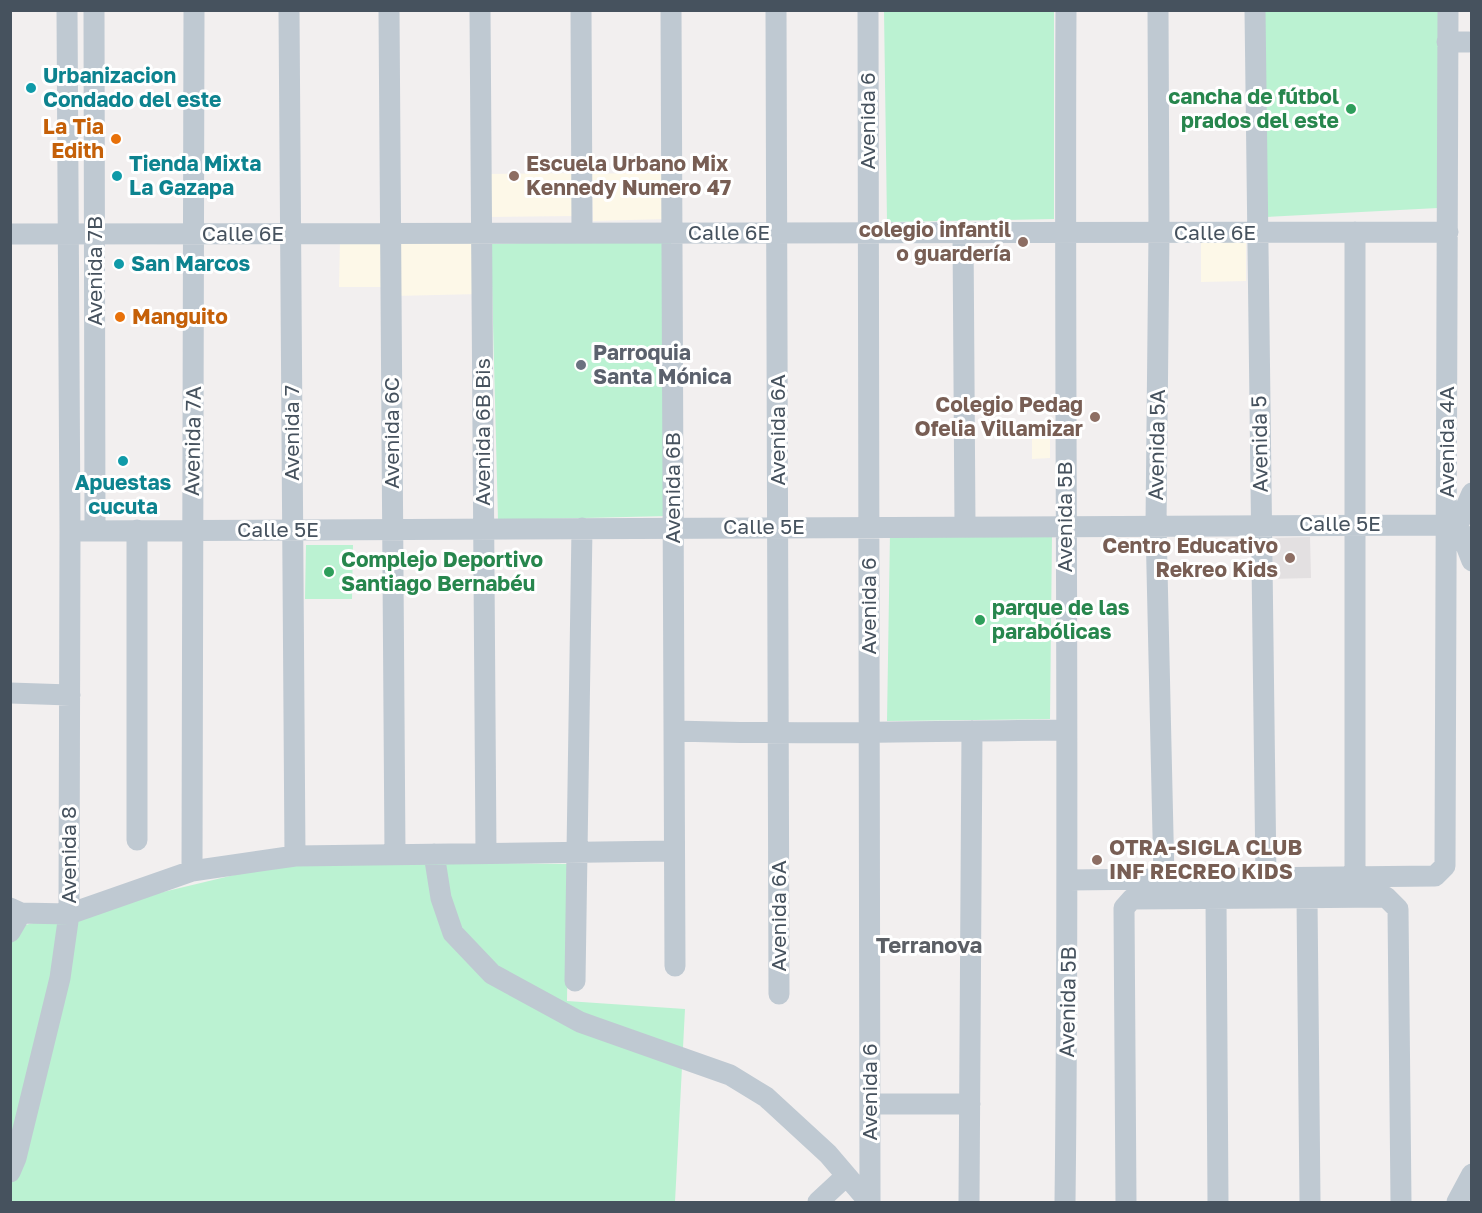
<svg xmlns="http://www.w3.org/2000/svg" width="1482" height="1213" viewBox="0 0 1482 1213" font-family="'Golos Text',sans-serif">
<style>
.commercial{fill:#fdf8e8}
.education{fill:#e3e0e1}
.green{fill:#bbf2d2}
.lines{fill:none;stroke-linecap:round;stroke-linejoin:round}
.minor{stroke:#bfc9d2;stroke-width:21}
.culture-dot{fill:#0f9aa8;stroke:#fff;stroke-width:2}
.leisure-dot{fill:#2e9e5b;stroke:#fff;stroke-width:2}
.food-dot{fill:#e8710a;stroke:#fff;stroke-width:2}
.education-dot{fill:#8d6e63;stroke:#fff;stroke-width:2}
.worship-dot{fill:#6b7280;stroke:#fff;stroke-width:2}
.labels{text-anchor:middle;stroke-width:6;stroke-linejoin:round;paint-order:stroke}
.culture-label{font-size:21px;font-weight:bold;fill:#0d838f;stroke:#fff;text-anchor:start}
.leisure-label{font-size:21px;font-weight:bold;fill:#27864d;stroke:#fff;text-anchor:start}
.street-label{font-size:21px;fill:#46525e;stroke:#fff}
.food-label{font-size:21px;font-weight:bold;fill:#c56008;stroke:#fff;text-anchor:end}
.education-label{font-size:21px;font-weight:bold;fill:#785e54;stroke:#fff;text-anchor:end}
.worship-label{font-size:21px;font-weight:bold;fill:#5b616d;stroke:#fff;text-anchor:start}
.neighbourhood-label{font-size:22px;font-weight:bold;fill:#5b5f65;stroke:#fff}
</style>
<rect width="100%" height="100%" fill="#f2efef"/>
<!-- commercial -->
<path class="commercial" d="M666 172 667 219 593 221 592 174Z
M577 173 576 216 486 217 487 174Z
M1246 235V281L1201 282V236Z
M340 240H386V287H339Z
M479 242 480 294 394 296V244Z
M1050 437V458L1032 459V439Z"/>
<!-- education -->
<path class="education" d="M1310 537 1311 578 1270 579 1269 538Z"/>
<!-- green -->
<path class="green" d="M884 11H1054V219L887 222Z
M1262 11H1440L1438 208 1265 217Z
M671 239 669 516 498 520 491 244Z
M890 533 1052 534 1050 719 887 721Z
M306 545H353L352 599H305Z
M292 861 569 864 567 1001 685 1009 675 1202H11L10 924 21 926Z"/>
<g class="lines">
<!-- minor -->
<path class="minor" d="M94 10 95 531
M289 10 295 856
M389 10 395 855
M480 10 486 854
M581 10 582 233
M671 10 675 966
M776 10 779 994
M868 10 870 1202
M1158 10 1159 233 1156 525 1164 879
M1255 10 1266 878
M1447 42H1469
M1355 232V877
M963 233 965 526
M10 234 1448 232
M1472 493 1458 525 1472 561
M70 531 1458 525
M10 693 70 695
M674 731C805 735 936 731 1066 730
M137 840V530
M434 854 441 898 453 933 492 974 580 1022 730 1075 766 1097 828 1154 869 1202
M192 871 194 10
M1069 880 1435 876 1445 866 1448 10
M1307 898 1310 1202
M1216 899 1218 1202
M10 908 21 913 69 914 192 871 295 856 674 851
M10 932 21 913
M575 981 582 528
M870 1104H970
M10 1172 16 1158 60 978 69 914 70 531 67 10
M818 1202 845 1177
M969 1202 972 731
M1065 1202C1070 805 1064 408 1066 10
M1126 1202 1124 908 1132 899 1386 897 1398 909 1401 1202
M1457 1202 1472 1174"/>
</g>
<!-- markers -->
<g class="culture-dot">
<circle cx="31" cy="88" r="6"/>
<circle cx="117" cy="176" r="6"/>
<circle cx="119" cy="264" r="6"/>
<circle cx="123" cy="461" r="6"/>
</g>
<g class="leisure-dot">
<circle cx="1351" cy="109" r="6"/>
<circle cx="329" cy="572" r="6"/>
<circle cx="980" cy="620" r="6"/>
</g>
<g class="food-dot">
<circle cx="116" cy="139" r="6"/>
<circle cx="120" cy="317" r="6"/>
</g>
<g class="education-dot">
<circle cx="514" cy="176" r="6"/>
<circle cx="1023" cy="242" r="6"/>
<circle cx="1095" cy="417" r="6"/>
<circle cx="1290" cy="558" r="6"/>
<circle cx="1097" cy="860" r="6"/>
</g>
<circle class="worship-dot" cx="581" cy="365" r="6"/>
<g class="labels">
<!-- culture labels -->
<g class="culture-label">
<text x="43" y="83">Urbanizacion<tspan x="43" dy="24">Condado del este</tspan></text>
<text x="129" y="171">Tienda Mixta<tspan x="129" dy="24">La Gazapa</tspan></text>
<text x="131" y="271">San Marcos</text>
<text x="123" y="490" text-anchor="middle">Apuestas<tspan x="123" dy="24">cucuta</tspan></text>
</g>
<!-- leisure labels -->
<g class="leisure-label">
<text x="1339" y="104" text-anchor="end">cancha de fútbol<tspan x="1339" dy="24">prados del este</tspan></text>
<text x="341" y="567">Complejo Deportivo<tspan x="341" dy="24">Santiago Bernabéu</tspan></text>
<text x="992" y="615">parque de las<tspan x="992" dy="24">parabólicas</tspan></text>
</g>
<!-- street labels -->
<g class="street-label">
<text transform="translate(868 121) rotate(-90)" y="7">Avenida 6</text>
<text x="729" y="240">Calle 6E</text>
<text x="1215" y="240">Calle 6E</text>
<text x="243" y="241">Calle 6E</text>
<text transform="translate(95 271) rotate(-90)" y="7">Avenida 7B</text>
<text transform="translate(778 430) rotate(-90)" y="7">Avenida 6A</text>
<text transform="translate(483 432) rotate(-90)" y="7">Avenida 6B Bis</text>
<text transform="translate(292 433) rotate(-90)" y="7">Avenida 7</text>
<text transform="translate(392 433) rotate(-90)" y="7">Avenida 6C</text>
<text transform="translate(193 441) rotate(-89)" y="7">Avenida 7A</text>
<text transform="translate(1447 442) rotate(-90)" y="7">Avenida 4A</text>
<text transform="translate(1260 444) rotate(-91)" y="7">Avenida 5</text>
<text transform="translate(1157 445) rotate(-89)" y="7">Avenida 5A</text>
<text transform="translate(673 488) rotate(-90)" y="7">Avenida 6B</text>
<text transform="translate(1065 517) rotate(-90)" y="7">Avenida 5B</text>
<text x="1340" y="531">Calle 5E</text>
<text x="764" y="534">Calle 5E</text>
<text x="278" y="537">Calle 5E</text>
<text transform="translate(869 606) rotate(-90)" y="7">Avenida 6</text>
<text transform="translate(69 855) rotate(-90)" y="7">Avenida 8</text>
<text transform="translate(779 916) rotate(-90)" y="7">Avenida 6A</text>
<text transform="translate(1068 1002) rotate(-89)" y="7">Avenida 5B</text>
<text transform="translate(870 1092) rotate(-90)" y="7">Avenida 6</text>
</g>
<!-- food labels -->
<g class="food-label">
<text x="104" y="134">La Tia<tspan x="104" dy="24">Edith</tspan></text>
<text x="132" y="324" text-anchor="start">Manguito</text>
</g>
<!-- education labels -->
<g class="education-label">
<text x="526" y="171" text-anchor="start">Escuela Urbano Mix<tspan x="526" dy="24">Kennedy Numero 47</tspan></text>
<text x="1011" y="237">colegio infantil<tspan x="1011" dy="24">o guardería</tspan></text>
<text x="1083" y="412">Colegio Pedag<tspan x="1083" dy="24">Ofelia Villamizar</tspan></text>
<text x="1278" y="553">Centro Educativo<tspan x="1278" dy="24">Rekreo Kids</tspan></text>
<text x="1109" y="855" text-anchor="start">OTRA-SIGLA CLUB<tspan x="1109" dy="24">INF RECREO KIDS</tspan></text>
</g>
<!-- worship labels -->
<g class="worship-label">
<text x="593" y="360">Parroquia<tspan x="593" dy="24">Santa Mónica</tspan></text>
</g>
<!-- neighbourhood labels -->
<g class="neighbourhood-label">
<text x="929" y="953">Terranova</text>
</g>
</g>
<!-- border -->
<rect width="1482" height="1213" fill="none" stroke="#46525e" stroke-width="24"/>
</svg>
